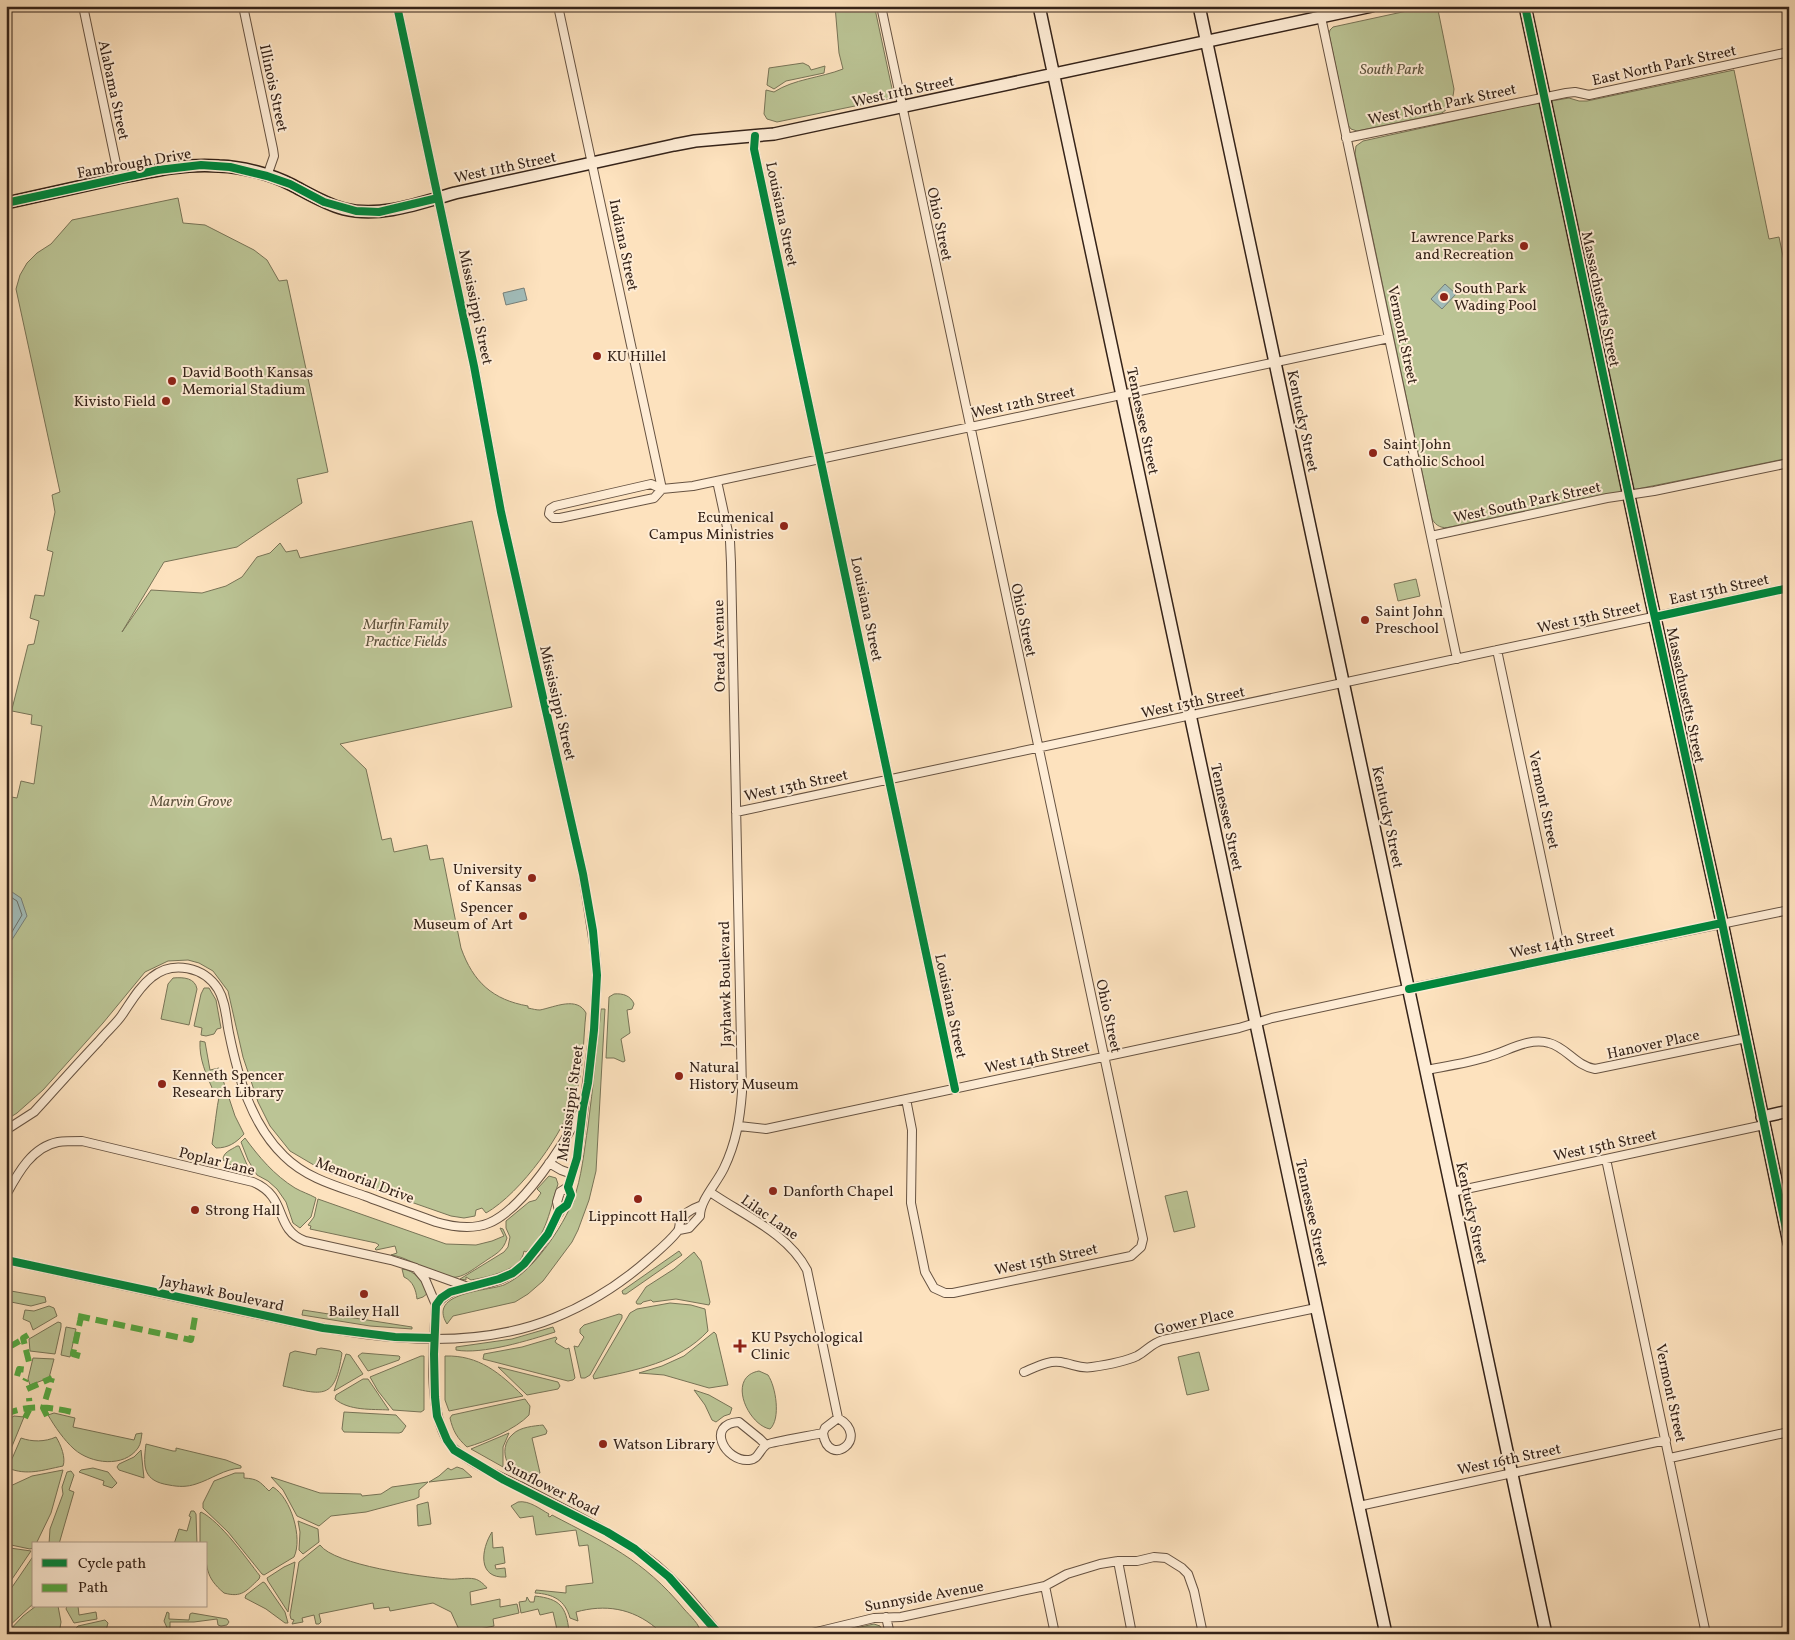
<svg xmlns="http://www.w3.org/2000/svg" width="1795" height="1640" viewBox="0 0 1795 1640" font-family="Vollkorn,serif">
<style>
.green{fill:#bbc495;stroke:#787457}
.water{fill:#a1bcb9;stroke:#767f79}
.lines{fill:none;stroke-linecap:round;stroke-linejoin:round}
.shore{stroke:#6b7069;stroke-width:1}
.street-casing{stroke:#675342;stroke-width:10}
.secondary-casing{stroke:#352319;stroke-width:14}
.street{stroke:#feecd5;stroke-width:8}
.secondary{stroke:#feecd5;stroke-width:11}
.quiet{stroke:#54aa42;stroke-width:6;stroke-dasharray:12 6;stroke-linecap:butt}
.cycleway-casing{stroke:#feecd5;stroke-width:11}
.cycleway{stroke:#00873e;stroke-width:8}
.poi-dot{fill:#8f2418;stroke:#feecd5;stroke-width:2}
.labels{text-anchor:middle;stroke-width:4;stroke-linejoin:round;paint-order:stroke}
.street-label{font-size:15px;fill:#352319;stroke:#feecd5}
.park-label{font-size:15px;font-style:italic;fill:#5d533e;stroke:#feecd5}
.poi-label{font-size:15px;fill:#352319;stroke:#feecd5;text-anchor:start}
</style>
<rect width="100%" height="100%" fill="#fde2be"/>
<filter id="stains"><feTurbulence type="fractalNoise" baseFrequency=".004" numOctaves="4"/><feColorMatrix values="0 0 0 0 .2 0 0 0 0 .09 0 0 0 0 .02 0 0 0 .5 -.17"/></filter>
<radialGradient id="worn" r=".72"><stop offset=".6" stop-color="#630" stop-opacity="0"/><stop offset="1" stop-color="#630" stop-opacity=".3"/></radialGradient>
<!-- green -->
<path class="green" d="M835 6H857L875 9 894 98 777 122 767 119 764 114 766 90 774 92C794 79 820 78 843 69L839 53Z
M1430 6 1434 7 1438 10 1454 89C1453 100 1450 109 1440 114L1357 131 1351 129 1348 125 1329 34 1330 30 1333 27Z
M803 63 809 66 811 70 825 66 824 73 786 81 774 89 767 85 769 68Z
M1734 70 1769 239 1779 237 1789 285V458C1676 482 1563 503 1450 527 1442 529 1436 526 1432 519L1355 154 1356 146 1363 141 1522 106 1569 98 1579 101H1587Z
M178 198 183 223 205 225 254 250 267 260 279 281 287 280 328 472 297 479 302 503 237 547 164 562 122 632 151 590 202 593 226 586 242 577 257 557 270 553 280 543 286 552 297 550 300 558 472 521 512 707 340 744 366 769 382 840 391 838 394 852 427 845 430 860 443 858 461 948C473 982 493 1000 528 1006V1008C533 1009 536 1010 540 1010 555 1007 577 996 586 1013 583 1039 584 1068 576 1093 565 1132 521 1193 486 1213L482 1208 476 1210 475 1216 464 1218 451 1216 388 1194 324 1171 290 1151 270 1126 258 1102 243 1057 228 991 213 971 199 963 188 960 168 961 145 972 103 1023 43 1090 17 1113 6 1120V796L17 798 21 781 34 784 42 726 31 724 32 715 12 711 11 713 28 645 34 644 39 621 30 618 35 595 44 596 53 552 47 550 55 512 52 495 60 492 16 289 20 275 27 263 37 253 51 244 72 220Z
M1416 579 1420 596 1398 601 1394 584Z
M173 978C184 977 195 978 197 989L189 1025 161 1019 168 984Z
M204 988H209L216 1000 221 1028 217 1029 214 1034 206 1036 201 1035 202 1028 194 1026 201 994Z
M614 994C623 993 631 996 634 1004L632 1009 627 1010 630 1033 621 1039 625 1061 623 1062 614 1058H606L609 997Z
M601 1009H605L596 1171 589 1200 578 1230 572 1242 543 1281 528 1294 515 1302 453 1316 447 1324C427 1292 488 1291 504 1285 519 1278 530 1267 539 1256 553 1239 565 1220 573 1201 582 1177 584 1151 588 1126 593 1087 597 1048 601 1009Z
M200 1041 205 1042 210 1070 219 1068 235 1116 244 1134C236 1143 228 1148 216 1148L212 1144C215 1127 216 1110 220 1092L213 1090C206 1074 199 1059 200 1041Z
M245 1138C259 1157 274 1175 295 1188 302 1192 309 1194 316 1198L311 1217 300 1228 293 1223 286 1202 277 1189 268 1181 257 1175 248 1160 241 1142Z
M237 1146H239L251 1174 238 1169 223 1160C223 1152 231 1150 237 1146Z
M549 1176 556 1178 558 1184C550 1208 547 1236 526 1252L524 1251C522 1270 488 1277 471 1280L466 1277V1280L460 1279 504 1252 508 1247 510 1237 506 1228V1221L529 1202 536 1200 541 1193 537 1189Z
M1187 1191 1195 1227 1174 1232 1165 1196Z
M318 1199 446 1244 476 1245 492 1241 504 1236 500 1228 503 1229 507 1238C503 1252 495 1254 484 1262 476 1267 467 1275 457 1277 439 1281 411 1257 391 1255L397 1253 395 1246 376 1250 375 1249 379 1245 376 1243 310 1229 311 1226 308 1225 314 1217Z
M679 1251 682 1255 626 1294H623L622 1291Z
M694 1252 701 1261 710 1302 709 1305 676 1299 653 1302 651 1300 643 1302 641 1304H637L636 1302 646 1287 674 1269Z
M402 1269C415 1270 423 1282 428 1293L423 1297 417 1299C416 1290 413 1281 404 1277Z
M9 1286 11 1287V1291L45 1297 46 1302 31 1306 6 1301Z
M670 1303 691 1305 705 1309 708 1331C678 1363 636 1370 594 1379L593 1376 630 1313 637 1309Z
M49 1306 54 1308 57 1316 33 1330 30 1322 23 1319 25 1310 34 1311Z
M303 1310 412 1327V1329L370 1326 302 1315Z
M619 1314 622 1315V1318L590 1375 585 1378H581L574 1346 578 1347 584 1337 580 1333V1329L584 1325Z
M58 1322 61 1323V1327L55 1354 30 1351 29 1339Z
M66 1327 76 1329 70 1357 61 1355Z
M553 1327 555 1332C530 1340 482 1355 456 1350V1347L512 1339Z
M714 1332 716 1334 728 1385 709 1388 664 1375 639 1373 662 1366 684 1356Z
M556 1337 557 1339 555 1341 556 1343 566 1349 569 1348 575 1378 573 1380 568 1381 483 1359 484 1354 522 1347Z
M321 1348 340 1351 342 1353C335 1401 323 1395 283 1386L290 1353 295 1351 316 1355 317 1349Z
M1199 1352 1209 1390 1187 1395 1178 1357Z
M362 1353 399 1356 400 1357 399 1360 368 1371 358 1356Z
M346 1354 350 1355 363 1374 334 1391Z
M421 1356H424V1410L421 1412 393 1410 378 1391 370 1377Z
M445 1356C479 1355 500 1373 523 1396L449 1411 445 1400Z
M33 1358 54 1359 49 1378 30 1385 28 1379Z
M498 1367 558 1382 560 1386 558 1389 527 1395Z
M759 1371 768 1375C776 1387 781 1419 770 1429 748 1425 726 1377 759 1371Z
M363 1379H368L389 1410C372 1409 349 1411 335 1399L336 1395Z
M694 1390 709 1395 732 1408 730 1414 724 1416 716 1422 712 1420 705 1405Z
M525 1399 530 1406 529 1415C516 1429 485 1442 467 1447 457 1438 453 1431 450 1418L452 1415Z
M344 1412 396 1415 406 1426 402 1432 399 1433 344 1432 342 1429Z
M54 1413 75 1418 73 1427 134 1440 136 1434 142 1433C141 1438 141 1444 138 1448 124 1468 91 1464 74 1449 64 1440 55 1427 48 1415Z
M14 1416 24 1417 6 1461V1421Z
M543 1425 547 1431 546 1434 532 1438 540 1473 535 1476 534 1474C509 1481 495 1449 513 1434 520 1427 534 1426 543 1425Z
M509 1433 503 1447V1467L471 1449Z
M56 1437C61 1445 66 1458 63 1466 43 1470 27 1476 8 1468L21 1438C32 1442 45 1442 56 1437Z
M146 1444 173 1451H176V1448L226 1460 241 1466V1468C224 1469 212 1479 196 1484 187 1487 179 1487 169 1485 143 1481 143 1467 146 1444Z
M141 1450 144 1478 119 1470 117 1467 119 1464 134 1457Z
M457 1467 463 1469 472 1477 429 1482 439 1476 448 1468 451 1470Z
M93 1468 108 1472 117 1483 112 1488 103 1485 104 1481 79 1472 81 1470Z
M63 1470 51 1513 36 1544H34L33 1548 30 1549 11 1545 6 1538V1488L32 1476Z
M71 1471 74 1475 69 1490 74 1492 59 1544H49L50 1529 63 1494 62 1487 67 1472Z
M235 1473H244V1478C258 1479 259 1481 269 1491L273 1487C291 1498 303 1538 294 1557L264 1575 262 1574 228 1532 203 1508V1503L214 1481Z
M271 1477 320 1493 361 1494 362 1496 381 1494 392 1487 428 1482 419 1490V1497L415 1499 366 1512 331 1516 319 1526 297 1516 283 1490Z
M428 1502 431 1524 418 1526 417 1505Z
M518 1502C529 1500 540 1509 549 1514L548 1516 550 1517 552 1515C605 1543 643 1559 684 1609 690 1616 700 1624 701 1634H653L656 1628C632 1608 605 1604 576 1612L578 1621 570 1618C565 1600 553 1594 535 1593L536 1590 566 1593V1586L593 1583 588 1545 579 1546 576 1530 536 1535 533 1516 520 1518 511 1506Z
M191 1511H194L196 1514 197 1544H174L179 1529 187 1531 191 1517 189 1516Z
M201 1512C221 1522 246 1558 260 1576L259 1579C246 1591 242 1598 224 1593 205 1577 206 1566 206 1544L200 1543V1513Z
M298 1521 318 1529 319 1542 303 1554 299 1550 300 1532Z
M492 1532 493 1548 503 1547 505 1563 495 1565 496 1569 505 1568 506 1577C477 1579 481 1549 492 1532Z
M320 1545C334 1565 422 1577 448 1579 456 1580 466 1577 475 1579 479 1580 484 1584 487 1588L470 1592 471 1605 500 1599V1607L517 1604 519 1613 493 1619 494 1626 470 1631V1634H461L451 1612 433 1603 390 1611 389 1607 374 1609 373 1603 319 1614 321 1622 319 1624H316L314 1615 302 1618 303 1622 292 1624 294 1620 291 1619 290 1615 299 1562Z
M10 1548 31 1551 8 1585C3 1577 6 1557 10 1548Z
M34 1555V1603L6 1629V1596Z
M295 1562 288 1612 268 1581 267 1578 284 1567Z
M263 1582 265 1583 285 1612 288 1623H285L266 1609 245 1598 246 1595Z
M535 1596C560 1599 566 1606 569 1631L558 1634 553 1612 540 1615 538 1609 521 1613 519 1602 526 1601 527 1597 530 1602H534Z
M36 1606H58L61 1622 59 1634H6L23 1616Z
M67 1606H78L79 1615 96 1612 97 1619 74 1623 66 1609Z
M167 1612 169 1613V1619L189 1620 190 1614 192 1613 227 1619 229 1622 227 1625 221 1626 218 1625 217 1619 194 1622H170V1629L168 1630 164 1621Z
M105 1620 108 1623 105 1634H77L75 1629 78 1626Z
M874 1624 880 1626 884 1634H829Z"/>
<!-- water -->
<path class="water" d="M1445 284 1456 294 1442 309 1431 299Z
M524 288 527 300 506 305 503 293Z
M6 888 21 898 27 916 6 949Z"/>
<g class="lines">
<!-- shore -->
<path class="shore" d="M6 894 17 901 22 915 6 942"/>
<!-- street casing -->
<g class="street-casing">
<path id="street" d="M83 6 119 178
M243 6 273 149 274 156 267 176
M397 6 474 366 501 512 583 874 595 951 597 975 594 1030 577 1158 568 1187 560 1192 557 1202 559 1211
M558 6 662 489
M881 6 1143 1239 1141 1247 1131 1256 953 1293H945L934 1288 925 1272 911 1203 912 1130 906 1099
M1321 17 1457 659
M755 136 754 149 955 1089
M1346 138 1566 93 1575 92 1589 95 1789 52
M1789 258V265
M662 489 654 498 560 518H553L549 514 550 509 555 506 651 484 662 489 693 486 1389 338
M1431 536 1607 498 1654 491 1789 463
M1497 650 1562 956
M736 812 1789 588
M1426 1070C1447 1066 1469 1063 1490 1056 1508 1051 1529 1037 1549 1043 1566 1047 1576 1066 1595 1069L1746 1038
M739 1126 766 1129 1239 1028 1272 1018 1392 992 1789 910
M6 1130 34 1112 45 1100C63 1080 81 1060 99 1041 106 1032 116 1024 122 1015 131 1002 139 987 152 977 173 960 204 967 218 989 226 1002 226 1019 229 1033 238 1077 251 1124 284 1156 306 1178 336 1186 365 1196 388 1205 412 1213 436 1222 453 1227 472 1230 489 1223 523 1209 564 1144 581 1111
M1606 1159 1706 1634
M549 1163 561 1170 572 1174
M568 1187C575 1206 563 1203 557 1216 545 1242 527 1270 499 1280 476 1288 452 1284 436 1305 434 1344 427 1406 447 1440 456 1457 501 1477 520 1486 557 1506 597 1524 633 1548 667 1569 694 1602 719 1634
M710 1192C743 1215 788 1233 807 1270L838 1418
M1452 1192 1764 1125
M6 1195C18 1173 32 1147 58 1142 65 1141 74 1141 82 1141L253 1182C289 1197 273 1229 305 1241L391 1260 416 1268 425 1279 436 1305
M679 1230 689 1228 700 1216C700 1200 717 1183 724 1168 736 1143 740 1119 742 1092L731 563 730 541 717 481
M6 1260C74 1275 141 1289 209 1304 318 1327 446 1362 554 1318 589 1304 622 1283 650 1258 659 1250 669 1242 677 1232 680 1229 679 1226 680 1222 683 1213 692 1209 700 1206
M418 1269 468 1287
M1024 1372C1038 1366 1050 1359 1065 1363 1075 1365 1081 1369 1092 1367 1106 1365 1124 1362 1137 1356 1147 1351 1150 1344 1163 1340L1316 1308
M838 1418C872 1438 828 1470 823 1433L825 1428Z
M766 1445 760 1439 739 1422C705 1424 725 1462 749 1460 759 1459 759 1450 766 1445 769 1442 815 1435 823 1433
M1670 1458 1789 1432
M1359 1506 1666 1440
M1118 1561 1132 1634
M1045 1586 1055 1634
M886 1617 890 1634
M808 1634 874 1618 901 1617 1045 1586 1067 1574 1100 1564 1118 1561H1137L1154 1557 1166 1558 1182 1568 1188 1574 1194 1591 1203 1634"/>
</g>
<!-- secondary casing -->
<g class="secondary-casing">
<path id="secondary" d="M1039 6 1386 1634
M1199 6 1546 1634
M1525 6 1651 600 1720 913 1789 1243
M6 203C42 195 78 187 114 179 148 172 183 163 219 166 243 167 271 174 292 185 309 194 325 204 344 209 381 218 420 203 455 193L674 145 695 141 774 134 1372 6
M1762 1117 1789 1111"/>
</g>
<!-- street -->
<use href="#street" class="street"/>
<!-- secondary -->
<use href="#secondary" class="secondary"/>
<!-- quiet -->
<path class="quiet" d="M78 1316 191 1340 195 1317
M28 1335 23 1338 29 1362
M12 1348 11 1346 23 1339
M80 1356 73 1354 81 1317
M17 1376 19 1369 27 1370
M25 1381 26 1379
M27 1389 52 1378
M6 1414C29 1404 52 1407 76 1413
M47 1416 43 1408 52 1378
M25 1418 30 1408 29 1398"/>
<!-- cycleway casing -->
<g class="cycleway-casing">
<path id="cycleway" d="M397 6 474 366 501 512 583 874 593 931 597 975 594 1030 588 1083 583 1107 577 1158 568 1187 571 1195 567 1205 559 1211 548 1234 524 1264 513 1273 499 1279 450 1292 441 1298 436 1305 434 1354 435 1397 437 1416 447 1440 454 1450 504 1480 607 1532 635 1549 669 1577 719 1634
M1525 6 1651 600 1720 913 1789 1243
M755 136 754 149 955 1089
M6 203 158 170 201 165 230 167 267 176 290 184 324 202 356 211 379 212 438 198
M1655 617 1789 588
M1409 989 1722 923
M6 1260 323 1328 395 1337 434 1338"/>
</g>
<!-- cycleway -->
<use href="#cycleway" class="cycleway"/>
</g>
<!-- markers -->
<g class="poi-dot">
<circle cx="1524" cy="246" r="5"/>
<circle cx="1444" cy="297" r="5"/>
<circle cx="597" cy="356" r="5"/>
<circle cx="172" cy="381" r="5"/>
<circle cx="166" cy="401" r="5"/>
<circle cx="1373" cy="453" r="5"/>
<circle cx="784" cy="526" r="5"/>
<circle cx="1365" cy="620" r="5"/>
<circle cx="532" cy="878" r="5"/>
<circle cx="523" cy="916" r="5"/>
<circle cx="679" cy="1076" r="5"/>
<circle cx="162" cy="1084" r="5"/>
<circle cx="773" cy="1191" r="5"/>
<circle cx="638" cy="1199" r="5"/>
<circle cx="195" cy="1210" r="5"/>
<circle cx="364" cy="1294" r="5"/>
<path d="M737.5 1338.5h5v5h5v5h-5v5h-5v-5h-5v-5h5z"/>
<circle cx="603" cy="1444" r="5"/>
</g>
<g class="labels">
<!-- street labels -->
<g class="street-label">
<text transform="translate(1664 65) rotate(-12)" y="5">East North Park Street</text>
<text transform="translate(274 88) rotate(78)" y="5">Illinois Street</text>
<text transform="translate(114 90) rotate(78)" y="5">Alabama Street</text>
<text transform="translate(903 91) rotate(-12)" y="5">West 11th Street</text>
<text transform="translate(1442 104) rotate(-12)" y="5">West North Park Street</text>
<text transform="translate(134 163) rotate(-10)" y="5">Fambrough Drive</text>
<text transform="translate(505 167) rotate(-12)" y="5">West 11th Street</text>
<text transform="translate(782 214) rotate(78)" y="5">Louisiana Street</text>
<text transform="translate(940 224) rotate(78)" y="5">Ohio Street</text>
<text transform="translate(624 245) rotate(78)" y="5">Indiana Street</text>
<text transform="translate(1601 299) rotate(78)" y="5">Massachusetts Street</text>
<text transform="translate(476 307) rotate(78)" y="5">Mississippi Street</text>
<text transform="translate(1403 335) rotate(78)" y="5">Vermont Street</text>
<text transform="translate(1023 402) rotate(-12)" y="5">West 12th Street</text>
<text transform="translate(1143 421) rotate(78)" y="5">Tennessee Street</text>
<text transform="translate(1303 421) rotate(78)" y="5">Kentucky Street</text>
<text transform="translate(1527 502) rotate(-12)" y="5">West South Park Street</text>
<text transform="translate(1719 589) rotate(-12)" y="5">East 13th Street</text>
<text transform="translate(867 609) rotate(78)" y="5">Louisiana Street</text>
<text transform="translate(1589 617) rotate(-12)" y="5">West 13th Street</text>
<text transform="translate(1024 620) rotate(78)" y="5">Ohio Street</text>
<text transform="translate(719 646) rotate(-91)" y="5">Oread Avenue</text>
<text transform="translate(1686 695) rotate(78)" y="5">Massachusetts Street</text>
<text transform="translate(1193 702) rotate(-12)" y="5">West 13th Street</text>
<text transform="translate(558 703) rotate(77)" y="5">Mississippi Street</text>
<text transform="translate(796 785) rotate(-12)" y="5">West 13th Street</text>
<text transform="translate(1544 800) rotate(78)" y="5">Vermont Street</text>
<text transform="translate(1227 817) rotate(78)" y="5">Tennessee Street</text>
<text transform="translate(1388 817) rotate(78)" y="5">Kentucky Street</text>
<text transform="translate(1562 942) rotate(-12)" y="5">West 14th Street</text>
<text transform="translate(725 984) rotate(-91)" y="5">Jayhawk Boulevard</text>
<text transform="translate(951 1006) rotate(78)" y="5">Louisiana Street</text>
<text transform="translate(1109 1016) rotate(78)" y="5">Ohio Street</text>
<text transform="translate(1653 1044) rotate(-12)" y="5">Hanover Place</text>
<text transform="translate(1037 1057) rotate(-12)" y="5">West 14th Street</text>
<text transform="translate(570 1103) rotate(-82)" y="5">Mississippi Street</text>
<text transform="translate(1605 1145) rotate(-12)" y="5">West 15th Street</text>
<text transform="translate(217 1161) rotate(14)" y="5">Poplar Lane</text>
<text transform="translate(365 1180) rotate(21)" y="5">Memorial Drive</text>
<text transform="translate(1312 1213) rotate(78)" y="5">Tennessee Street</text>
<text transform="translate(1472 1213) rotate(78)" y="5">Kentucky Street</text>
<text transform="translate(770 1217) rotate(35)" y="5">Lilac Lane</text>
<text transform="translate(1046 1259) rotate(-12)" y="5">West 15th Street</text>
<text transform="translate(222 1293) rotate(12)" y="5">Jayhawk Boulevard</text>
<text transform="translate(1194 1321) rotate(-13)" y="5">Gower Place</text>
<text transform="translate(1671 1393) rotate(78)" y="5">Vermont Street</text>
<text transform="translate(1509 1459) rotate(-12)" y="5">West 16th Street</text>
<text transform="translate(552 1488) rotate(27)" y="5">Sunflower Road</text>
<text transform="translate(924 1596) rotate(-10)" y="5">Sunnyside Avenue</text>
</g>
<!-- park labels -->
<g class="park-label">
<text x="1392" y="74">South Park</text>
<text x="406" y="629">Murfin Family<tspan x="406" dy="17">Practice Fields</tspan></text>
<text x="191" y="806">Marvin Grove</text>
</g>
<!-- poi labels -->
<g class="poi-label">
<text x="1514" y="242" text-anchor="end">Lawrence Parks<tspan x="1514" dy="17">and Recreation</tspan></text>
<text x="1454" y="293">South Park<tspan x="1454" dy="17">Wading Pool</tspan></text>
<text x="607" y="361">KU Hillel</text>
<text x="182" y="377">David Booth Kansas<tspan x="182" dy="17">Memorial Stadium</tspan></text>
<text x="156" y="406" text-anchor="end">Kivisto Field</text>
<text x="1383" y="449">Saint John<tspan x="1383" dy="17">Catholic School</tspan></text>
<text x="774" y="522" text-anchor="end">Ecumenical<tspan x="774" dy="17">Campus Ministries</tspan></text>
<text x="1375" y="616">Saint John<tspan x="1375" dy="17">Preschool</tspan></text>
<text x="522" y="874" text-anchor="end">University<tspan x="522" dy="17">of Kansas</tspan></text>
<text x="513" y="912" text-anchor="end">Spencer<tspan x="513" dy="17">Museum of Art</tspan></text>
<text x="689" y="1072">Natural<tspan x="689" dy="17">History Museum</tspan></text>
<text x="172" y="1080">Kenneth Spencer<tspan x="172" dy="17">Research Library</tspan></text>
<text x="783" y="1196">Danforth Chapel</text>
<text x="205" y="1215">Strong Hall</text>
<text x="638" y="1221" text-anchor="middle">Lippincott Hall</text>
<text x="364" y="1316" text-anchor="middle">Bailey Hall</text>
<text x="751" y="1342">KU Psychological<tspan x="751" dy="17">Clinic</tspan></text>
<text x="613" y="1449">Watson Library</text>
</g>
</g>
<!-- margin -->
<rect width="1795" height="1640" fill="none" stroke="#fde2be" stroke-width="25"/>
<rect x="8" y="8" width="1780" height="1625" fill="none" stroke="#352319" stroke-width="2.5"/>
<rect x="12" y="12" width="1770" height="1615" fill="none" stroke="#352319"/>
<!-- legend -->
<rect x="32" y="1542" width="175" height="65" fill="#feecd5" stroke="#ae9c8a"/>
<rect x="42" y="1559" width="25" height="8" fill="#00873e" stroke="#ae9c8a"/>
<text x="78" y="1568" font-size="15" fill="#352319">Cycle path</text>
<rect x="42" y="1584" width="25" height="8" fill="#54aa42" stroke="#ae9c8a"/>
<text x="78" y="1592" font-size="15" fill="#352319">Path</text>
<rect width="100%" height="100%" filter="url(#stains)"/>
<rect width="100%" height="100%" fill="url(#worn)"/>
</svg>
